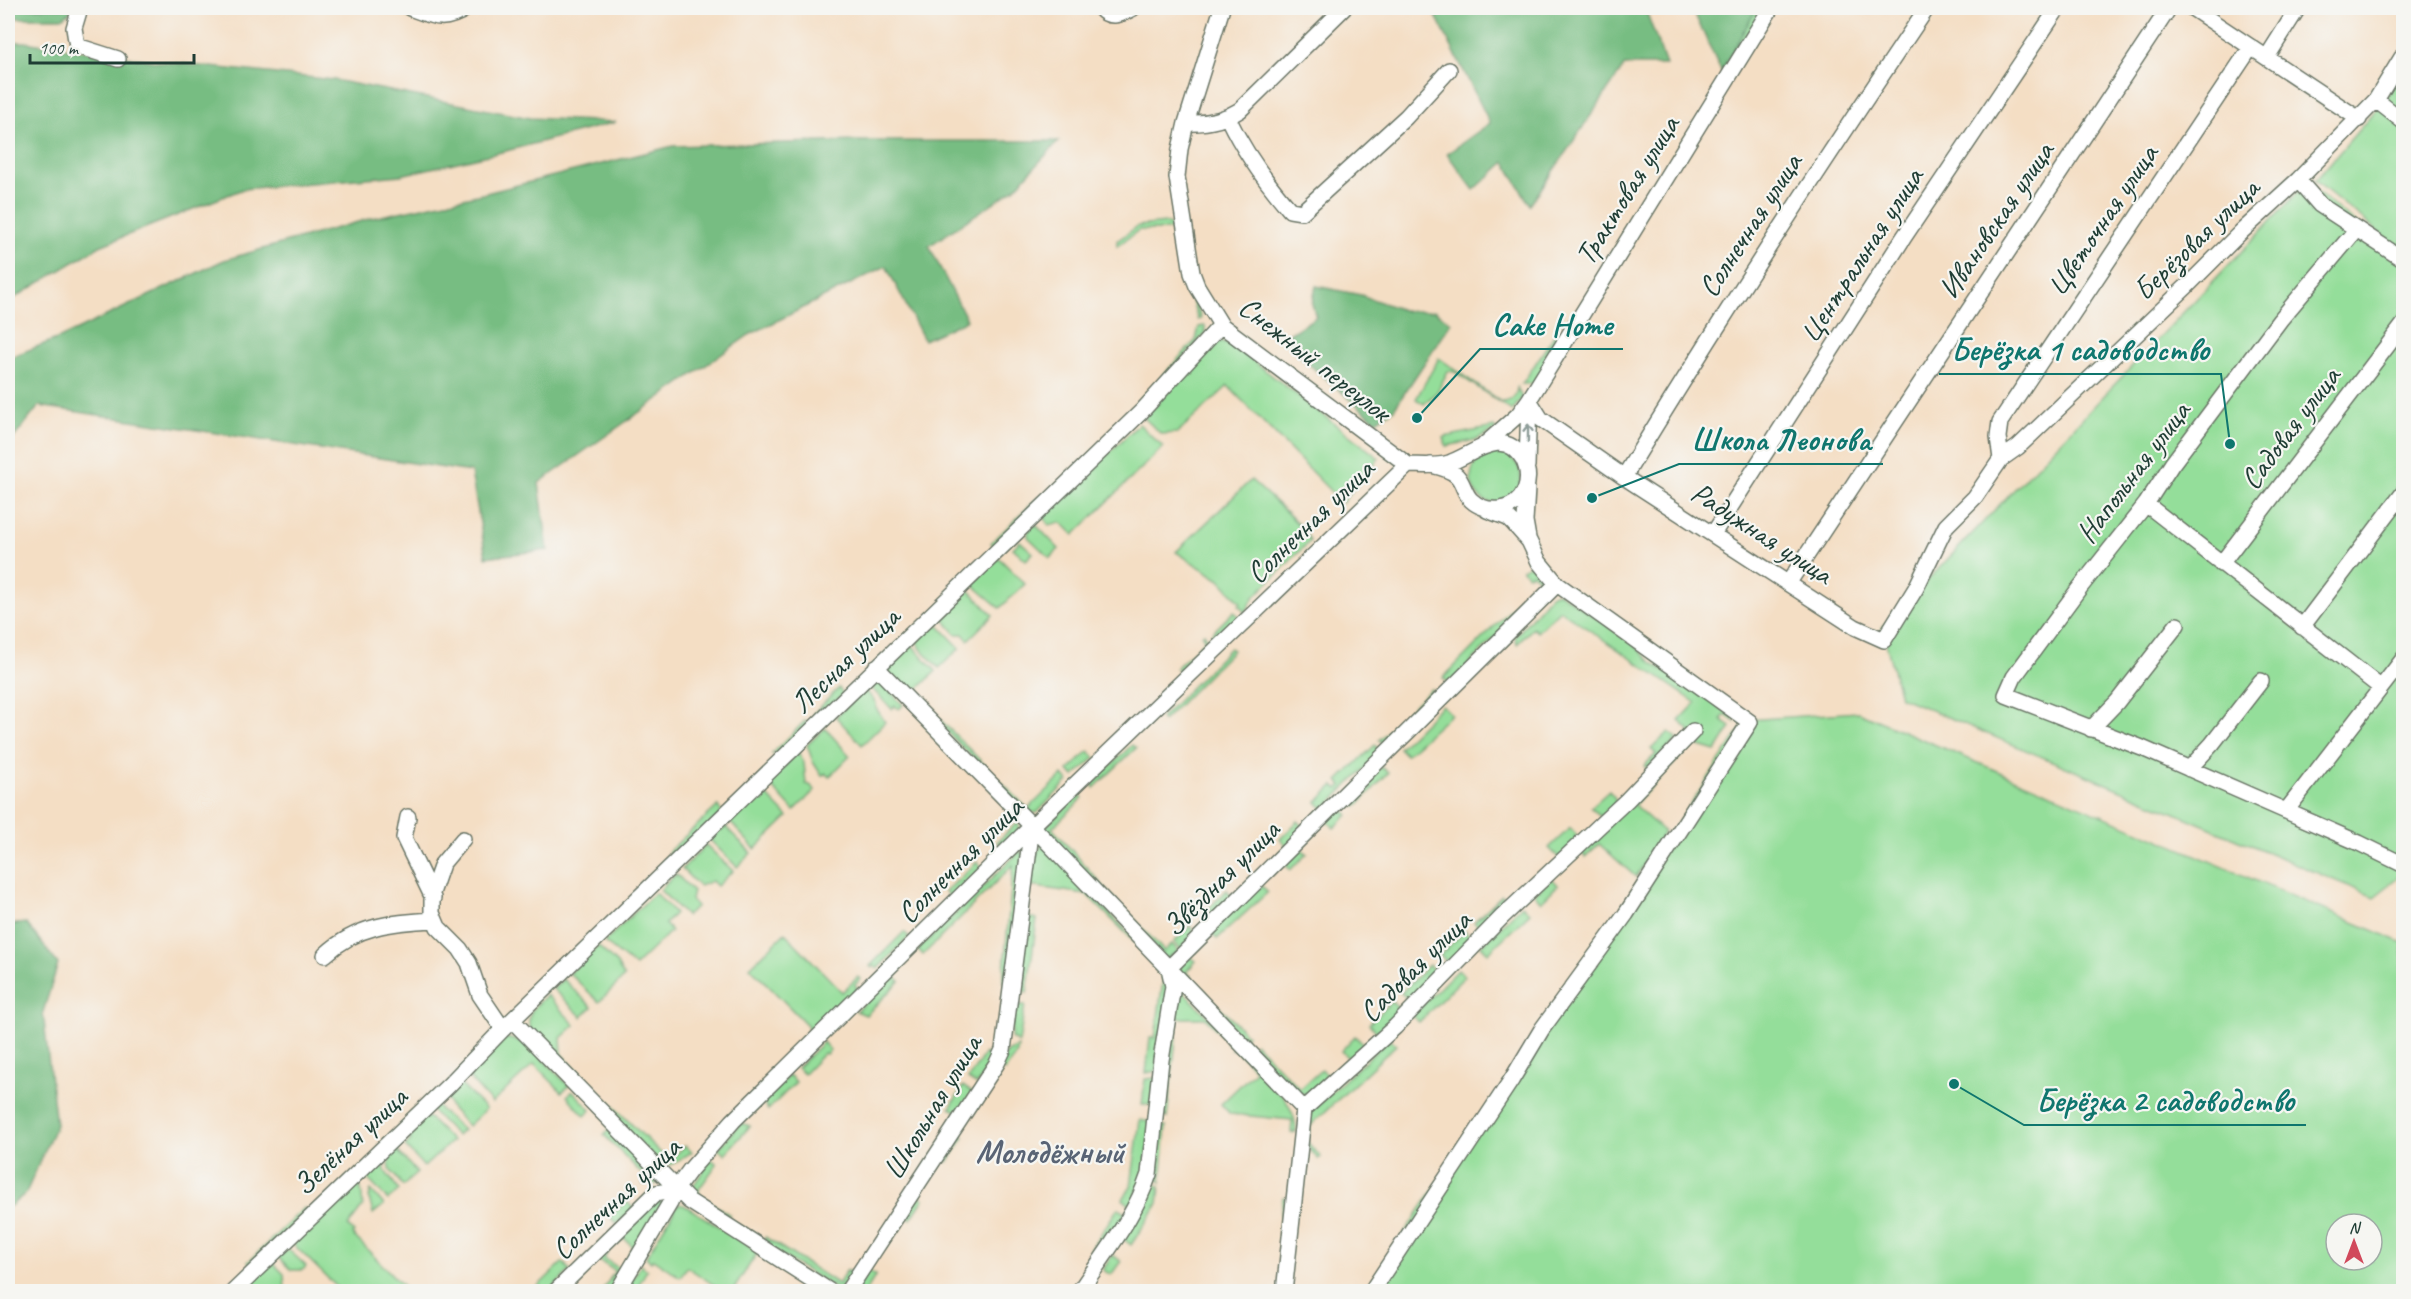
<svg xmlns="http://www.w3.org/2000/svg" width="2411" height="1299" viewBox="0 0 2411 1299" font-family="Caveat,sans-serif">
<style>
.green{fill:#94de9a;stroke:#5a8e67;stroke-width:1.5;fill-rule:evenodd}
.forest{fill:#77bd82;stroke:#4b7d5b;stroke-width:1.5}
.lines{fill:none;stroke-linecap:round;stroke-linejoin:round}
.minor-casing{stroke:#6a7566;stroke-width:18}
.minor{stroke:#fff;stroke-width:15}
.oneway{stroke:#8f9e9a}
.labels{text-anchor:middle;stroke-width:4.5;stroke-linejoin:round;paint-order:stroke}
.street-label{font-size:30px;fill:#1f3d34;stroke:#f6f6f2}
.quarter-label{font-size:33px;font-weight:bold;fill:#596475;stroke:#f6f6f2}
.leader{fill:none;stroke:#0f766e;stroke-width:2}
.callout-dot{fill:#0f766e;stroke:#f6f6f2;stroke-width:2}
.callout-label{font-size:32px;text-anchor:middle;font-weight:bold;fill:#0f766e;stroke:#f6f6f2;stroke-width:4.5;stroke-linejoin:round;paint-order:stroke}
</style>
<rect width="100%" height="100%" fill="#f6f6f2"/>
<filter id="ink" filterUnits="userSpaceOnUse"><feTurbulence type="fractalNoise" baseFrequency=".0167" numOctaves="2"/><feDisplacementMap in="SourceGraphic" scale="12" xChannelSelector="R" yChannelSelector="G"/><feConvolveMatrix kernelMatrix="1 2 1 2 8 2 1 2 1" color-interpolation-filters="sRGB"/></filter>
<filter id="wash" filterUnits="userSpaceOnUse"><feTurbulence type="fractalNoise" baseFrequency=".008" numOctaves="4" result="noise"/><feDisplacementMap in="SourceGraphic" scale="24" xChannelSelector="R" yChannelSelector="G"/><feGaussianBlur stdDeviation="1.35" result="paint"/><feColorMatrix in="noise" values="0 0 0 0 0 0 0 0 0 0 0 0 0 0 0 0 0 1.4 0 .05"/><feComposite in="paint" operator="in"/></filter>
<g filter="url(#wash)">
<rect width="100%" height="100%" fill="#f4dec4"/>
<!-- green -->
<path class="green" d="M1756 8H1770L1727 78 1721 71Z
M2403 71V252L2315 181 2386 98Z
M2306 184 2403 260V874L2374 897 1900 697 1882 628Z
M1166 223 1173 227 1174 231 1201 319 1198 320 1171 230H1139L1117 246V241L1138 226Z
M1205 326V334L1138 409 1133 407 1196 340 1199 327Z
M1557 331 1566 338 1534 384H1522Z
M1220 341 1231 344 1379 458 1342 503 1228 386 1177 433 1161 434 1144 418 1206 349Z
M1439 358 1501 402C1510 402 1516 398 1517 388L1522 398 1512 411 1455 372 1448 371 1437 392 1424 404 1416 399Z
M1139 424 1163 447 1074 535 1061 522 1049 525 1043 516Z
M1494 427 1496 430 1476 440 1446 446 1444 437Z
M1471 478a25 25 0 1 1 50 0a25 25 0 1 1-50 0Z
M1251 480C1264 492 1306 527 1310 541L1254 597 1245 613 1239 605 1241 603 1220 580 1176 552Z
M1038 498 1041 502 995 547 991 543Z
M1033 525H1036L1059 549 1050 558 1028 537V530Z
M1020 541 1033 553 1026 560 1013 548Z
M998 557 1025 584 1000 608 974 586V581Z
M1529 565H1533C1539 573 1547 579 1541 590L1450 684 1443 678 1537 583 1538 578 1532 573 1528 575 1522 569Z
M965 590 970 591 993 615 968 640 963 634H956L940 615Z
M1560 593 1631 642 1652 663 1693 688 1733 716 1735 722 1725 715 1721 720 1731 727 1716 751 1693 744 1691 747 1688 743 1689 730 1679 721 1696 703 1560 610 1537 632 1533 628 1517 644 1515 637 1552 594Z
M1234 611 1240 618 1220 636 1214 637 1211 634Z
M932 623 939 626 960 648 939 668 921 649 916 638Z
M1204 633 1207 638 1203 645 1206 650 1185 671 1181 672 1176 668 1205 640 1202 635Z
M911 644 936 671 914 693 1028 809 1063 775 1068 781 1037 813 1025 811 888 672 887 664Z
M1230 648 1233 650 1163 721 1161 718Z
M875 680 880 681 903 705 899 709 895 706 892 709 872 689 871 684Z
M839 688 843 695 816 717 813 714Z
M1431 689 1437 698 1414 720 1407 712Z
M862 691H866L876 703V708L885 722 862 745 836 717Z
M1442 705 1451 714 1406 755 1399 748Z
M1858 712 2403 943V1291L1365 1292 1747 720ZM2336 1224H2372V1260H2336Z
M1400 719 1407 727 1386 747 1379 740Z
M805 721 809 727 779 755 772 754Z
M825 728 850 756 829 777 825 773 822 776 813 762 807 745Z
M1669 732 1677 739 1648 769 1644 766 1656 754 1651 749Z
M1132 745 1136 748 1094 788 1092 783Z
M1375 745 1381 752 1324 809 1317 802 1334 785 1338 789 1342 785 1338 781Z
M1683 748 1686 751 1634 805 1664 832 1636 877 1599 844 1585 857 1579 850Z
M1089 751 1095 758 1074 776 1068 771Z
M798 752 804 763 806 784 810 785 815 790 794 811 771 786V780Z
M1381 767 1388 773 1356 807 1348 799Z
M761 789 788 817 755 849 729 821Z
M1609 791 1615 798 1616 803 1601 817 1591 807Z
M1080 794 1083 798 1052 828 1119 904 1115 906 1046 832V826Z
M718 806 722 813 675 859 668 852Z
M1340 807 1348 815 1334 828 1327 820Z
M1298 821 1305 828 1287 846 1280 839Z
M1017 823 1019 824V830L1002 846 997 842Z
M724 825 751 853 737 867 710 840Z
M1570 828 1576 834 1577 840 1559 858 1549 848Z
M1043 844 1152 957 1169 982 1157 1071 1146 1073 1150 1038H1155L1163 980 1153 960 1086 894 1029 886 1032 859Z
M706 845 733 871 717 886 712 881 699 886 682 869Z
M1300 847 1307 854 1290 870 1284 863Z
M1020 851 1023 854 1009 979 1003 982 1013 865 923 955 918 950Z
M977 862 982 867 950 897 945 892Z
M676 874 693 891 691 900 697 906 686 916 660 890Z
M1551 878 1558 885 1541 902 1534 894Z
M1260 884 1268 892 1217 939 1210 932Z
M1227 890 1233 899 1215 916 1208 909Z
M655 893 675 913 665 924 671 931 635 966 604 942Z
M1502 895 1511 903 1483 930 1474 922Z
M1522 905 1530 913 1488 953 1481 946Z
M1124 909 1164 951 1172 944 1179 951 1166 959 1122 914Z
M1027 917 1037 919 1027 993 1019 987Z
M1190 926 1195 934 1181 949 1174 942Z
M1465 931 1473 940 1449 964 1440 955Z
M904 932 909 937 878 968 875 966 872 968 870 966Z
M785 933 842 992 858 977 860 979 855 985 858 989 812 1033 807 1028 808 1026 750 967Z
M598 946 617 964 624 977 599 1002 569 973Z
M1188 955 1196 961 1186 972 1247 1035 1242 1039 1179 969Z
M1429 965 1439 975 1410 1001 1401 993Z
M1458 969 1465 976 1419 1022 1412 1016Z
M893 976 900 981 866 1015 856 1011Z
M563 979 592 1007 582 1017 553 989Z
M1181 989 1230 1039 1226 1044V1039L1205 1018H1174L1177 993Z
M547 995 575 1025 561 1038 562 1055 598 1092 593 1097 530 1030C525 1013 536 1005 547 995Z
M1392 1001 1401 1012 1379 1034 1369 1024Z
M1014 1005H1025L1019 1043 1011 1038Z
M1355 1036 1365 1046 1350 1060 1341 1051Z
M1171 1037 1176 1038 1167 1118 1162 1115Z
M506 1038 527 1043 569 1086 562 1092 534 1064 492 1103 470 1079 468 1072 501 1040Z
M1389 1039 1396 1045 1310 1126 1307 1142 1321 1157 1318 1159 1304 1143 1307 1115Z
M823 1042 830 1050 826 1054 824 1053 804 1074 797 1068Z
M1255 1043 1300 1089 1322 1069 1330 1079 1314 1091 1305 1094 1295 1092 1251 1048Z
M1236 1045C1257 1068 1297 1099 1296 1132L1291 1133 1292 1120 1230 1114 1221 1104 1256 1070 1235 1049H1231Z
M1018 1047 1017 1053 1005 1071 999 1068 1007 1052Z
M985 1053 993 1059 977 1085 968 1079Z
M789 1075 796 1082 768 1110 763 1102Z
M1156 1078 1153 1105H1142L1145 1079Z
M458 1082 486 1109 468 1126 451 1108 445 1096Z
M963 1086 973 1093 960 1113 950 1108Z
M573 1091 591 1110 585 1116 567 1096Z
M610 1103 669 1161 685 1146 692 1152 671 1165 662 1164 603 1108Z
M435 1105 463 1130 457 1136 434 1113 431 1109Z
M423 1116 429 1118 452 1141 424 1167 405 1146 411 1140 405 1134Z
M1140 1120 1152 1122 1145 1173 1131 1206 1123 1199 1131 1186Z
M741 1123 750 1126 725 1154 718 1149Z
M1166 1126 1161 1182 1154 1177 1160 1127Z
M609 1129 654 1174 657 1184H643L644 1176 604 1135Z
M960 1134 964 1137 948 1162 945 1159Z
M394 1147 417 1173 403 1186 390 1170 388 1152Z
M380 1157 384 1160 385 1171 399 1190 388 1200 362 1173Z
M711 1159 717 1164 699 1189V1195L730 1215 727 1219 689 1192Z
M355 1179 361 1189 363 1206 348 1226 354 1232 352 1234 408 1291H341L293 1244Z
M1151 1184 1160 1186 1158 1204 1131 1245 1122 1238Z
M371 1190 384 1205 373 1214 369 1198Z
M918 1194 924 1199 911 1219 905 1215Z
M1283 1197 1290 1199 1286 1234 1279 1233Z
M658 1200 663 1202 633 1256 629 1252 633 1247 624 1238 618 1243 612 1242Z
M626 1201 634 1209 617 1224 610 1217Z
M678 1204 684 1205 822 1291H816L757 1253 732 1292 723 1291 687 1267 680 1277 653 1259 651 1262 646 1257Z
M304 1208 308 1212 251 1265 248 1262Z
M1118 1208 1126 1214 1097 1253 1091 1249Z
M765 1237 838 1284 847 1270 854 1274 841 1288 836 1289 762 1243Z
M288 1249 306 1266 303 1270H291L278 1257Z
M607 1249 608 1253 604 1258 620 1269 627 1263 610 1291H602L615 1271 598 1260 567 1291 561 1292Z
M1112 1255 1121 1261 1111 1275 1103 1270Z
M563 1262 570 1271 550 1290 539 1291 536 1288Z
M273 1263 284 1274 285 1291 239 1292Z
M641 1265 647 1270 635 1291 624 1292Z
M867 1270 876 1275 866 1291 852 1292Z"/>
<!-- forest -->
<path class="forest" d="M8 8H76L62 18H8Z
M1432 8H1645L1666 65H1625L1530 205 1505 162 1474 190 1447 154 1490 123Z
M1692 8H1757L1721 71Z
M8 42H24L153 61 334 80 530 118 616 122 506 151 401 175 243 189 100 246 8 302Z
M859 141H1059L1014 189 929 246 967 320 924 340 886 266 749 335 539 483 548 550 486 557 471 472 39 406 8 445V358L62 337 224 260 372 218 482 194 673 146Z
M1316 286 1361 295 1405 311H1435L1451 323 1394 409 1376 421 1304 360 1283 338 1316 317 1312 304Z
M26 923 58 964 43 1012 56 1125 26 1193 8 1208V925Z"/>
</g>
<g filter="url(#ink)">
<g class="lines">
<!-- minor casing -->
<g class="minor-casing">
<path id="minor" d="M80 8 74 28 77 46 118 59
M410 8C434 17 444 23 467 8
M1100 8C1109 20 1122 14 1133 8
M1222 8 1186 123 1180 149 1177 177 1192 273 1197 286 1221 325 1408 465
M2192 8 2359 119
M2404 54 2376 100 2404 122
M2267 57 2298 8
M1228 118C1244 152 1265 181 1290 210L1302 212 1406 117 1449 70
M1186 123C1206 124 1223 121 1240 110L1344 8
M2298 180 2320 205 2404 260
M2356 230 2280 320 2172 464 2146 504 2078 590 2014 677 2006 695 2142 748 2359 843 2404 865
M1529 400 1541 419 1624 477 1855 627 1884 640 1916 588 1946 526 1975 497 2001 459 2018 447 2187 286 2241 232 2298 180 2376 100
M1484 445 1518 415 1529 400 1771 8
M2001 459 1998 437 2000 422 2251 47
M1408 465C1421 465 1436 467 1449 463 1473 455 1503 425 1523 459 1528 469 1529 480 1525 490 1516 512 1487 515 1471 500 1464 493 1463 482 1457 476 1450 469 1440 467 1431 465
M1527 466 1529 400
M1624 477C1721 317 1823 162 1927 8
M1527 488 1525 521 1528 538
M2146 504 2380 687
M1713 534 1904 237 2058 8
M2221 564 2404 324
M1789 582 2169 8
M2302 627 2404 492
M876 667 1032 826 1304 1109
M2091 729 2117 702 2177 625
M2189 769 2212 744 2261 681
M2286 811 2404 658
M408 817 404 838 433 898
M463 839 442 864 432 893V913L438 927 460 949 469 963 480 995 503 1029
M325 955C357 925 393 922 435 920
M513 1021 689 1201 831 1292
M233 1292 449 1085 503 1029 1141 412 1221 325
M555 1292 656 1193 676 1189
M617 1292 670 1203 676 1189 690 1170 733 1121 1032 826 1408 465
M847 1292 997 1063 1003 1050 1032 826
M1079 1292C1104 1254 1135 1217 1149 1174L1161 1060 1173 986 1169 968 1557 584
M1284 1292 1304 1109 1395 1027 1502 917 1627 800 1693 731
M1371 1292 1512 1079 1542 1029 1626 914 1750 722 1557 584 1539 562 1529 541 1514 524 1508 518 1487 510"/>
</g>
<!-- minor -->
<use href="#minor" class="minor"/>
</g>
<!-- one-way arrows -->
<defs><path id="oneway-shaft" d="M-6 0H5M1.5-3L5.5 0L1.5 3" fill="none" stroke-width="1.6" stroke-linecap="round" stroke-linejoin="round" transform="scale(1.5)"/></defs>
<use class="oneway" href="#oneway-shaft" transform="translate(1528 433) rotate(-89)"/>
</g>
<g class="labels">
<!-- street labels -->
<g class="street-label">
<text transform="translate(1627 190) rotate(-58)" y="10">Трактовая улица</text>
<text transform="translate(1996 220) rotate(-56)" y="10">Ивановская улица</text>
<text transform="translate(2102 220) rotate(-56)" y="10">Цветочная улица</text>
<text transform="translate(1750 225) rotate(-57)" y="10">Солнечная улица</text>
<text transform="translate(2196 239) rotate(-44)" y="10">Берёзовая улица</text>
<text transform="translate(1861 255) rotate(-57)" y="10">Центральная улица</text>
<text transform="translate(1315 359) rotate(38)" y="10">Снежный переулок</text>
<text transform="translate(2290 428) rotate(-53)" y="10">Садовая улица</text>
<text transform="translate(2133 472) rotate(-53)" y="10">Напольная улица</text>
<text transform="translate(1310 521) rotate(-44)" y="10">Солнечная улица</text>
<text transform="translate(1762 533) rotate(33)" y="10">Радужная улица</text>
<text transform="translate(845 660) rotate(-44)" y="10">Лесная улица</text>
<text transform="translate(960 860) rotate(-45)" y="10">Солнечная улица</text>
<text transform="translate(1221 878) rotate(-45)" y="10">Звёздная улица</text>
<text transform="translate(1415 966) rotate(-45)" y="10">Садовая улица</text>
<text transform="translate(932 1107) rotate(-59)" y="10">Школьная улица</text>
<text transform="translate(350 1141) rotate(-43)" y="10">Зелёная улица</text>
<text transform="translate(616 1198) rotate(-43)" y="10">Солнечная улица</text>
</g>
<!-- quarter labels -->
<g class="quarter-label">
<text x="1050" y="1163">Молодёжный</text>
</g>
</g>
<!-- callouts -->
<path class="leader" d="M1417 418L1480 349H1623M2230 444L2221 374H1939M1592 498L1679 464H1883M1954 1084L2024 1125H2306"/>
<g class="callout-dot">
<circle cx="1417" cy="418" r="6"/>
<circle cx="2230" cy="444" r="6"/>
<circle cx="1592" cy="498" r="6"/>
<circle cx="1954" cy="1084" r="6"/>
</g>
<g class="callout-label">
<text x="1552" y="335">Cake Home</text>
<text x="2080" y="360">Берёзка 1 садоводство</text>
<text x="1781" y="450">Школа Леонова</text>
<text x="2165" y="1111">Берёзка 2 садоводство</text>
</g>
<!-- margin -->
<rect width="2411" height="1299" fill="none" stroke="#f6f6f2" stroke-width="30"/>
<!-- north arrow -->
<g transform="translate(2354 1242)"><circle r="28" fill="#f6f6f2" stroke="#a0aca6" stroke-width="1.5"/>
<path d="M0-4.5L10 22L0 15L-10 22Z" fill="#d1495b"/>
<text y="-9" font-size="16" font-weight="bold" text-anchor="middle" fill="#1f3d34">N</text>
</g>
<!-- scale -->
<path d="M30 54v9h164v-9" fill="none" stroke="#1f3d34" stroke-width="3"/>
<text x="39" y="54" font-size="18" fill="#1f3d34" stroke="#f6f6f2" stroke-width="4.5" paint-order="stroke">100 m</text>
</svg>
